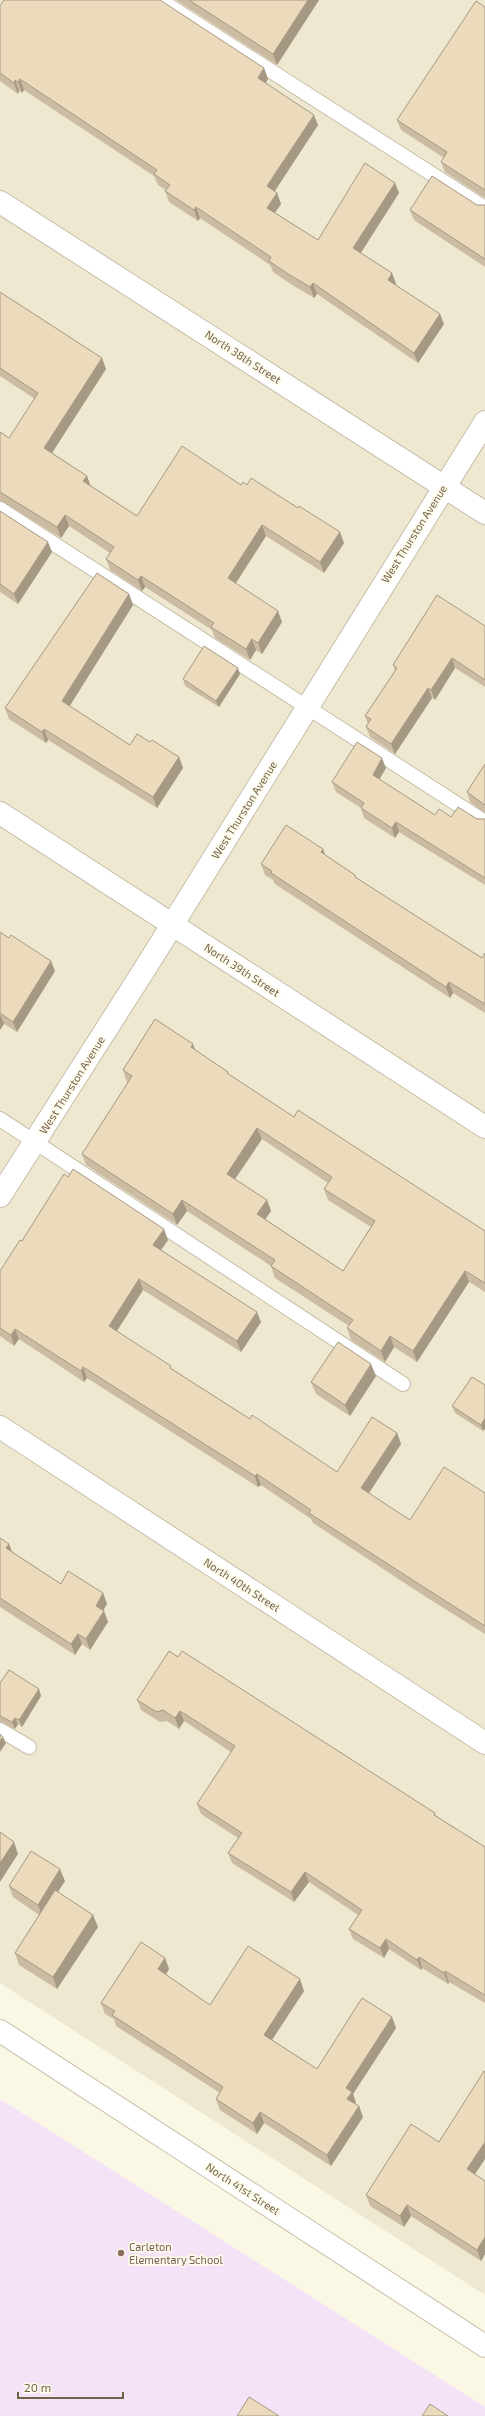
<svg xmlns="http://www.w3.org/2000/svg" width="485" height="2416" viewBox="0 0 485 2416" font-family="'Exo 2',sans-serif">
<style>
.residential{fill:#eee8d1}
.education{fill:#f4e2f7}
.lines{fill:none;stroke-linecap:round;stroke-linejoin:round}
.lane-casing{stroke:#c8beaa;stroke-width:16}
.street-casing{stroke:#c8beaa;stroke-width:24}
.lane{stroke:#fff;stroke-width:14}
.street{stroke:#fff;stroke-width:22}
.wall{fill:#cbbba2;fill-rule:evenodd}
.shaded-wall{fill:#a59984}
.building{fill:#ecdabc;stroke:#a59984;fill-rule:evenodd}
.education-dot{fill:#8d6e63;stroke:#fefbeb;stroke-width:1.5}
.labels{text-anchor:middle;stroke-width:3.5;stroke-linejoin:round;paint-order:stroke}
.street-label{font-size:11px;fill:#71624c;stroke:#fefbeb}
.education-label{font-size:11px;fill:#785e54;stroke:#fefbeb;text-anchor:start}
</style>
<rect width="100%" height="100%" fill="#faf7e5"/>
<!-- residential -->
<path class="residential" d="M0 0H485V2295L0 1983Z"/>
<!-- education -->
<path class="education" d="M0 2099 485 2407V2416H0Z"/>
<g class="lines">
<!-- lane casing -->
<g class="lane-casing">
<path id="lane" d="M160 0 485 208
M0 509 485 822
M0 1119 403 1384
M0 1730 29 1747"/>
</g>
<!-- street casing -->
<g class="street-casing">
<path id="street" d="M0 202 485 513
M0 813 485 1127
M0 1196 146 967 485 422
M0 1427 485 1743
M0 2031 485 2346"/>
</g>
<!-- lane -->
<use href="#lane" class="lane"/>
<!-- street -->
<use href="#street" class="street"/>
</g>
<!-- wall -->
<path class="wall" d="M176 0H319L277 65Z
M0 6 264 68 268 79 266 83 318 125 274 191 277 193 281 204 275 213 318 240 395 183 399 193 360 253 392 273 396 284 395 285 444 324 418 363 317 294 314 298 289 283 273 272 270 265 200 218 198 221 169 202 165 191 166 190 158 185 154 176 24 90 22 93 19 91 18 94 0 81Z
M485 7V198L445 172 441 162 444 158 401 130 397 120Z
M477 205H485V267L414 220 410 210Z
M0 292 102 358 106 369 52 453 87 476 90 485 137 516 241 485H247L344 543 324 573 266 536 236 583 282 622 262 654 256 650 250 660 215 638 212 630 145 587 142 591 110 570 106 559 110 553 69 526 61 538 1 501H0V432L9 438 35 399 0 376Z
M0 511 52 552 18 604 0 592Z
M129 594 133 605 69 706 130 745 150 742 179 757 183 768 157 808 48 740 46 743 9 719 5 708Z
M485 626V687L455 668 435 700 432 698 395 754 370 737 366 727 368 724 365 716 395 671 393 665Z
M240 674 219 707 185 686 183 679Z
M485 764V813L470 802 467 792Z
M386 768 379 780 435 815 485 819V885L399 832 395 838 364 818 361 808 336 792 332 782Z
M323 849 325 855 355 875 356 878 482 958 485 953V1013L453 993 450 998 275 884 273 880 265 875 261 864Z
M0 932 55 971 17 1032 4 1024 0 1030Z
M196 1051 228 1072 229 1075 294 1117 485 1231V1292L471 1283 469 1282 417 1362 394 1347 385 1362 351 1340 347 1328 349 1326 275 1278 271 1266 187 1211 177 1225 86 1165 82 1154 128 1082H127L123 1070ZM262 1139 328 1183 324 1189 328 1200 371 1227 343 1271 265 1219 271 1211 267 1200 235 1179Z
M168 1240 161 1250 261 1322 241 1352 143 1290 117 1331 172 1369 250 1419 337 1472 397 1433 401 1444 369 1493 410 1520 485 1493V1634L426 1597 313 1523 311 1519 261 1485 258 1487 87 1378 84 1382 19 1339 14 1346 0 1336V1271L22 1241Z
M376 1376 350 1416 316 1394 311 1382Z
M485 1385V1429L483 1431 455 1413 452 1406Z
M0 1538 9 1544 11 1551 61 1584 103 1593 107 1604 103 1610 104 1611 108 1622 90 1650 82 1644 75 1655 0 1607Z
M169 1651 435 1813 436 1816 485 1847V2003L449 1982 448 1984 422 1968 421 1970 389 1949 384 1958 353 1939 349 1929 358 1915 309 1882 294 1902 232 1863 228 1853 238 1838 201 1814 197 1804 231 1752 184 1721 179 1729 167 1721 160 1722 141 1710 137 1700Z
M0 1683 39 1689 41 1696 22 1727 18 1724 15 1729 0 1722Z
M65 1881 58 1892 98 1927 57 1989 19 1965 15 1953 39 1915 13 1897 9 1886Z
M165 1958 169 1969 166 1975 210 2005 304 1991 272 2040 317 2069 392 2017 396 2028 353 2094 356 2103 355 2104 359 2106 363 2117 331 2166 264 2123 257 2134 220 2110 216 2099 220 2093 116 2026 114 2019 105 2014 101 2003Z
M485 2072V2159L475 2174 485 2181V2254L481 2261 411 2216 404 2227 370 2206 366 2195 439 2142Z"/>
<!-- shaded-wall -->
<path class="shaded-wall" d="M308 0H319L277 65 273 54Z
M264 68 268 79 262 89 258 78Z
M20 79 24 90 22 93 18 82Z
M15 80 19 91 18 94 14 83Z
M314 115 318 125 271 197 267 186Z
M395 183 399 193 357 259 353 248Z
M277 193 281 204 271 218 267 208Z
M196 207 200 218 198 221 194 210Z
M392 273 396 284 392 291 388 280Z
M313 283 317 294 314 298 310 287Z
M440 314 444 324 418 363 414 353Z
M102 358 106 369 48 459 44 448Z
M87 476 91 487 83 481Z
M65 515 69 526 61 538 57 527Z
M262 525 266 536 232 589 228 578Z
M340 532 344 543 324 573 320 562Z
M48 542 52 552 18 604 14 594Z
M141 576 145 587 142 591 138 580Z
M129 594 133 605 66 712 62 701Z
M278 611 282 622 262 654 258 643Z
M252 639 256 650 250 660 246 649Z
M452 658 455 668 435 700 431 690Z
M238 668 240 674 219 707 216 701Z
M428 688 432 698 395 754 391 744Z
M44 729 48 740 46 743 42 732Z
M179 757 183 768 157 808 153 797Z
M382 758 386 768 376 785 373 775Z
M396 822 399 832 395 838 392 828Z
M323 849 327 860 321 852Z
M51 961 55 971 17 1032 13 1022Z
M449 982 453 993 450 998 446 987Z
M0 1014 4 1024 0 1030Z
M193 1044 197 1055 191 1047Z
M257 1128 262 1139 231 1185 227 1174Z
M182 1200 187 1211 177 1225 173 1214Z
M267 1200 271 1211 261 1225 257 1214Z
M164 1229 168 1240 157 1256 153 1245Z
M465 1271 469 1282 417 1362 413 1351Z
M139 1279 143 1290 113 1337 109 1326Z
M257 1312 261 1322 241 1352 237 1341Z
M15 1329 19 1339 14 1346 11 1335Z
M390 1336 394 1347 385 1362 381 1351Z
M371 1364 376 1376 350 1416 345 1405Z
M83 1367 87 1378 84 1382 81 1371Z
M485 1418V1429L483 1431 481 1425Z
M397 1433 401 1444 365 1499 361 1488Z
M257 1474 261 1485 258 1487 255 1476Z
M9 1544 13 1554 6 1548Z
M103 1593 107 1604 100 1616 96 1606Z
M104 1611 108 1622 90 1650 86 1639Z
M78 1634 82 1644 75 1655 71 1644Z
M39 1689 41 1696 22 1727 19 1720Z
M180 1711 184 1721 179 1729 175 1718Z
M15 1718 18 1724 15 1729 12 1722Z
M3 1737 6 1743 0 1752V1741Z
M14 1842 18 1854 0 1882V1863Z
M60 1869 65 1881 42 1916 38 1905Z
M305 1872 309 1882 294 1902 291 1892Z
M93 1915 98 1927 57 1989 53 1977Z
M386 1939 389 1949 384 1958 380 1948Z
M419 1957 422 1968 421 1970 417 1960Z
M165 1958 169 1969 162 1980 158 1969Z
M445 1971 449 1982 448 1984 444 1973Z
M300 1979 304 1991 268 2046 264 2035Z
M392 2017 396 2028 353 2094 356 2103 351 2110 347 2099 346 2088Z
M359 2106 363 2117 331 2166 327 2155Z
M260 2112 264 2123 257 2134 253 2123Z
M485 2142V2159L471 2180 467 2169Z
M407 2205 411 2216 404 2227 400 2216Z
M485 2237V2254L481 2261 477 2250Z"/>
<!-- building -->
<path class="building" d="M4 0H160L264 68 258 78 314 115 267 186 277 193 267 208 318 240 365 163 395 183 353 248 392 273 388 280 440 314 414 353 313 283 310 287 285 272 269 261 271 257 196 207 194 210 165 191 170 185 154 174 157 170 20 79 18 82 15 80 14 83 0 73V6Z
M189 0H308L273 54Z
M476 1 485 7V190L441 162 447 152 397 120Z
M432 176 477 205H485V259L410 210Z
M0 292 102 358 44 448 87 476 83 481 137 516 182 446 241 485 243 482 247 485 251 478 298 508 299 506 340 532 320 562 262 525 228 578 278 611 258 643 252 639 246 649 211 627 214 623 141 576 138 580 106 559 114 547 65 515 57 527 0 492V432L9 438 38 393 0 368Z
M0 511 48 542 14 594 0 584Z
M97 573 129 594 62 701 130 745 137 734 150 742 152 740 179 757 153 797 44 729 42 732 5 708Z
M437 595 485 626V680L452 658 431 690 428 688 391 744 366 727 371 719 365 716 397 668 393 665Z
M204 646 238 668 216 701 183 679Z
M357 742 382 758 373 775 435 815 439 809 451 817 458 807 477 819H485V878L396 822 392 828 361 808 364 803 332 782Z
M485 764V805L467 792Z
M286 825 323 849 321 852 355 875V877L482 958 485 953V1004L449 982 446 987 271 873 272 871 261 864Z
M0 932 9 938 11 935 51 961 13 1022 0 1013Z
M155 1019 193 1044 191 1047 228 1072 227 1073 294 1117 298 1110 485 1231V1283L467 1272 465 1271 413 1351 390 1336 381 1351 347 1328 353 1320 271 1266 275 1260 182 1200 173 1214 82 1154 132 1076 123 1070ZM257 1128 332 1177 324 1189 375 1221 343 1271 257 1214 267 1200 227 1174Z
M73 1169 164 1229 153 1245 257 1312 237 1341 139 1279 109 1326 171 1366 170 1368 250 1419 252 1415 337 1472 372 1417 397 1433 361 1488 410 1520 444 1467 485 1493V1626L422 1586 309 1513 311 1510 257 1474 255 1476 83 1367 81 1371 15 1329 11 1335 0 1328V1271L20 1240 22 1241 64 1174 68 1177Z
M338 1342 371 1364 345 1405 311 1382Z
M472 1377 485 1385V1418L481 1425 452 1406Z
M0 1538 9 1544 6 1548 61 1584 68 1571 103 1593 96 1606 104 1611 86 1639 78 1634 71 1644 0 1598Z
M169 1651 178 1657 182 1651 435 1813 434 1815 485 1847V1995L445 1971 444 1973 419 1957 417 1960 386 1939 380 1948 349 1929 362 1910 305 1872 291 1892 228 1853 242 1833 197 1804 235 1746 180 1711 175 1718 163 1710 157 1712 137 1700Z
M9 1670 39 1689 19 1720 15 1718 12 1722 0 1716V1683Z
M0 1734 3 1737 0 1741Z
M0 1832 14 1842 0 1863Z
M31 1851 60 1869 38 1905 9 1886Z
M55 1890 93 1915 53 1977 15 1953Z
M141 1942 165 1958 158 1969 210 2005 248 1946 300 1979 264 2035 317 2069 362 1998 392 2017 346 2088 352 2092 347 2099 359 2106 327 2155 260 2112 253 2123 216 2099 223 2087 112 2015 115 2011 101 2003Z
M484 2071 485 2072V2142L467 2169 485 2181V2237L477 2250 407 2205 400 2216 366 2195 411 2124 439 2142Z
M249 2397 279 2416H237Z
M430 2404 448 2416H422Z"/>
<!-- markers -->
<circle class="education-dot" cx="121" cy="2253" r="4"/>
<g class="labels">
<!-- street labels -->
<g class="street-label">
<text transform="translate(243 357) rotate(33)" y="4">North 38th Street</text>
<text transform="translate(414 534) rotate(-58)" y="4">West Thurston Avenue</text>
<text transform="translate(244 810) rotate(-58)" y="4">West Thurston Avenue</text>
<text transform="translate(242 970) rotate(33)" y="4">North 39th Street</text>
<text transform="translate(72 1085) rotate(-58)" y="4">West Thurston Avenue</text>
<text transform="translate(242 1585) rotate(33)" y="4">North 40th Street</text>
<text transform="translate(243 2189) rotate(33)" y="4">North 41st Street</text>
</g>
<!-- education labels -->
<g class="education-label">
<text x="129" y="2251">Carleton<tspan x="129" dy="13">Elementary School</tspan></text>
</g>
</g>
<!-- scale -->
<path d="M18 2392v6h105v-6" fill="none" stroke="#71624c" stroke-width="2"/>
<text x="24" y="2392" font-size="12" fill="#71624c" stroke="#fefbeb" stroke-width="3" paint-order="stroke">20 m</text>
</svg>
